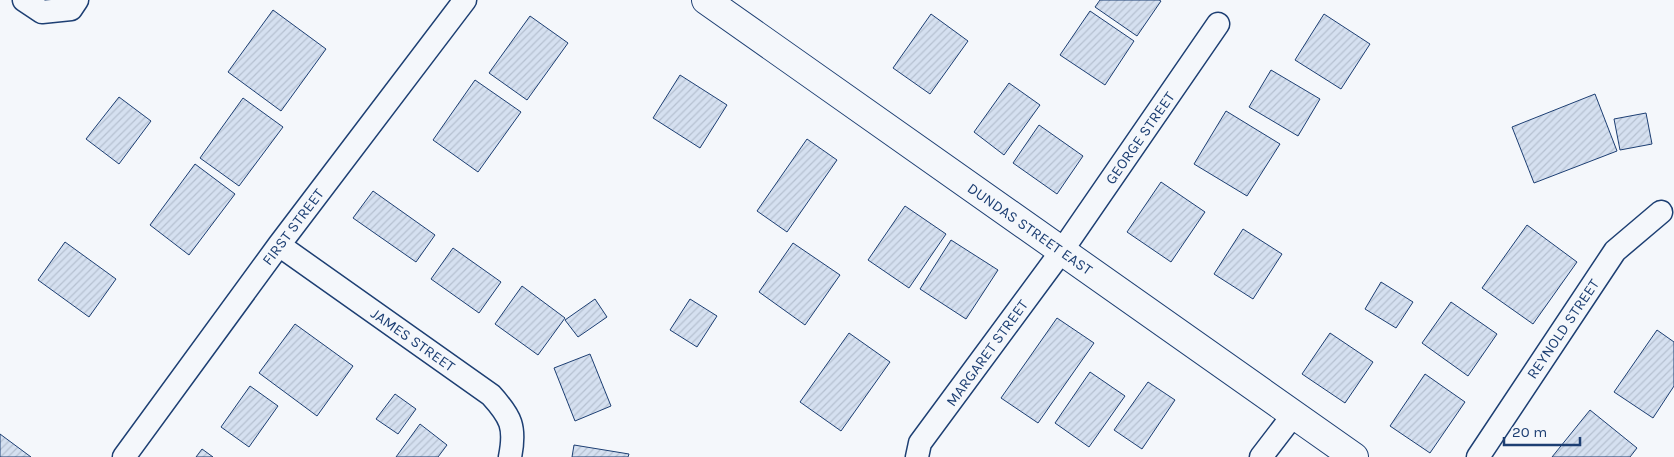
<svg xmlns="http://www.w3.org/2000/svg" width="1674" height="457" viewBox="0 0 1674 457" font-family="Karla,sans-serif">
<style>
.building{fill:url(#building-hatch);stroke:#1d3f73}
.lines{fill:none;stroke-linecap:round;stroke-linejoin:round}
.minor-casing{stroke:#1d3f73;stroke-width:25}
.primary-casing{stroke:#1d3f73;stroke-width:30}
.minor{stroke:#f4f7fb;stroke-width:22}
.primary{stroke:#f4f7fb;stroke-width:28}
.labels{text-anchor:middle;stroke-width:4;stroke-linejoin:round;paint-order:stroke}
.street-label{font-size:15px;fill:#1d3f73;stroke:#f4f7fb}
</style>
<defs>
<pattern id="building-hatch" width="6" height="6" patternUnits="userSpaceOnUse" patternTransform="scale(1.25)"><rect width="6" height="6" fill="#d5e0f0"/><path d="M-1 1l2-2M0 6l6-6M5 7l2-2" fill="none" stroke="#b6c1d1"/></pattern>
</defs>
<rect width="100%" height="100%" fill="#f4f7fb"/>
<!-- building -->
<path class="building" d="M1100 0H1159L1161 1 1137 36 1095 7Z
M273 10 326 49 281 111 228 72Z
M1090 11 1134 41 1105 85 1060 55Z
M931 14 968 41 930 94 893 68Z
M1324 14 1370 44 1341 89 1295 60Z
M530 16 568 43 527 100 489 73Z
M1271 70 1320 99 1298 136 1249 107Z
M680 75 727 105 700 148 653 118Z
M475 80 521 112 478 172 433 140Z
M1009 83 1040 105 1004 155 974 132Z
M1595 94 1617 151 1534 183 1512 127Z
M119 97 151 121 119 164 86 139Z
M243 98 283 127 239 186 200 158Z
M1226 111 1280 144 1247 196 1194 164Z
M1646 113 1652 144 1620 150 1614 119Z
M1039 125 1083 156 1057 194 1013 163Z
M807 139 837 160 787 232 757 211Z
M195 164 235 194 189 255 150 225Z
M1161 182 1205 212 1171 262 1127 232Z
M373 191 435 235 416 262 353 218Z
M905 206 946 234 909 288 868 260Z
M1527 225 1577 262 1533 324 1482 288Z
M1243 229 1282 254 1253 299 1214 274Z
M951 240 998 270 966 319 920 289Z
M65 242 116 279 89 317 38 280Z
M793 243 840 275 805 325 759 292Z
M453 248 501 282 479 313 431 279Z
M1381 282 1413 302 1396 328 1365 309Z
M522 286 565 318 538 355 495 324Z
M595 299 607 317 578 337 565 320Z
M690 299 717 316 697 347 670 330Z
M1451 302 1497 334 1468 376 1422 343Z
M1057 318 1094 343 1038 423 1001 398Z
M295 324 353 366 317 416 259 373Z
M1657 330 1674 342V386L1653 418 1614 392Z
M849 333 890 362 841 431 800 402Z
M1330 333 1373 362 1345 403 1302 374Z
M590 354 611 406 575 421 554 368Z
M1090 372 1125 396 1089 447 1055 423Z
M1425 374 1465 402 1430 453 1390 426Z
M1148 382 1175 400 1142 449 1114 430Z
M250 386 278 406 249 447 221 427Z
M395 394 416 409 398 434 376 419Z
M1590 410 1637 448 1630 457H1552Z
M420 424 447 445 438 457H396Z
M0 434 31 457H0Z
M574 445 629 454 628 457H572Z
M202 449 213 457H196Z"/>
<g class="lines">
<!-- minor casing -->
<g class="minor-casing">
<path id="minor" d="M24 0 42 12 71 9 77 0
M279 245 491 395C511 417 516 427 510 457
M124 457 279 245 465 0
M917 457 920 443 1061 252 1218 24
M1261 457 1294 414
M1478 457 1615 251 1661 212"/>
</g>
<!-- primary casing -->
<g class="primary-casing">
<path id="primary" d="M706 0 1354 457"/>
</g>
<!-- minor -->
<use href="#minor" class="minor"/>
<!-- primary -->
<use href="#primary" class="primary"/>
</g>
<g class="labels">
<!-- street labels -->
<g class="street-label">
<text transform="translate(1140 138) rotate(-55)" y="5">GEORGE STREET</text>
<text transform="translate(293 227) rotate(-53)" y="5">FIRST STREET</text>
<text transform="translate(1030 229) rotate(35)" y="5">DUNDAS STREET EAST</text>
<text transform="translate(1563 329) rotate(-56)" y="5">REYNOLD STREET</text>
<text transform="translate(413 340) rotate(35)" y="5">JAMES STREET</text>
<text transform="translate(987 353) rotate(-54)" y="5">MARGARET STREET</text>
</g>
</g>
<!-- scale -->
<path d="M1504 437v8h76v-8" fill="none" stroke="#1d3f73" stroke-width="2.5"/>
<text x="1512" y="437" font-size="15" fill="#1d3f73" stroke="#f4f7fb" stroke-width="4" paint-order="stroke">20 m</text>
</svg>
